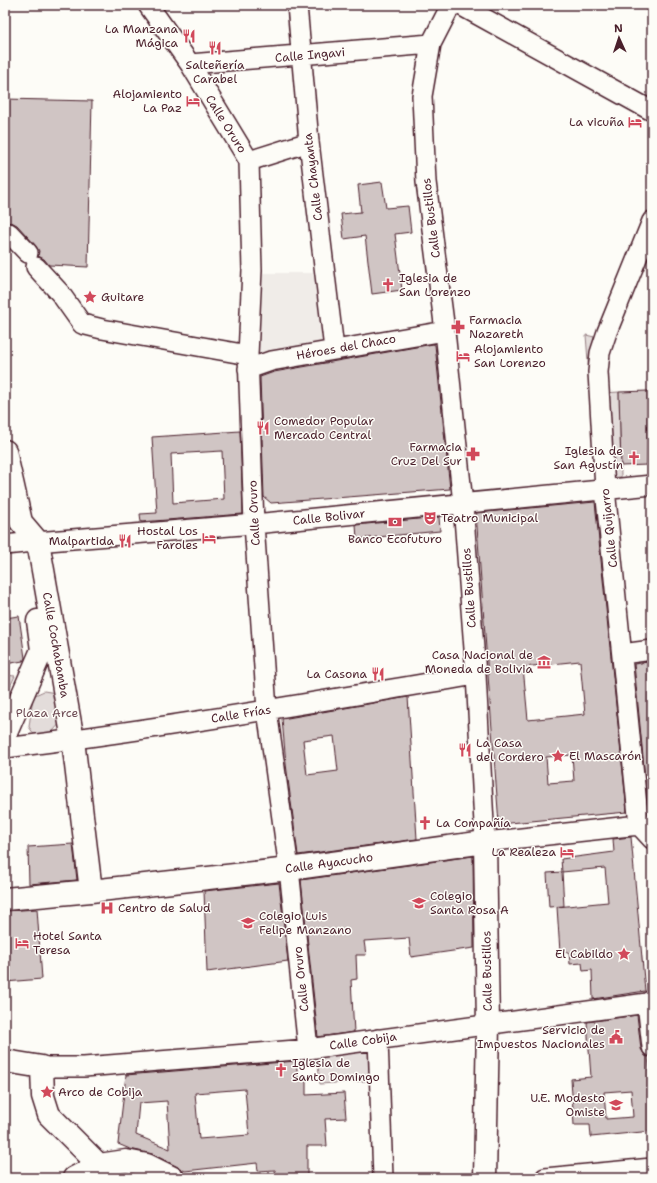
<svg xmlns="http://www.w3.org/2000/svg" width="657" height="1183" viewBox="0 0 657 1183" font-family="'Shantell Sans',sans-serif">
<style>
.built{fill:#f0ece8}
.green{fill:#e3dcda;stroke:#967e82}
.building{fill:#d0c5c4;stroke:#4a1f2b;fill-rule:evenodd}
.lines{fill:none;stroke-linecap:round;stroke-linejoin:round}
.minor-casing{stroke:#4a1f2b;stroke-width:22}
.major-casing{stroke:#4a1f2b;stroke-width:25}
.minor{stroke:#fdfcf7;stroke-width:19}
.major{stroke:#fdfcf7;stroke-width:22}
.labels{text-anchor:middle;stroke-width:3;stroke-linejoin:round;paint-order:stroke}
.poi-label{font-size:12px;fill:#4a1f2b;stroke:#fdfcf7;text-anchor:start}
.street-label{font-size:12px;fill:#4a1f2b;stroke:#fdfcf7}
.park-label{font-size:12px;fill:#704e57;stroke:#fdfcf7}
</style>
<rect width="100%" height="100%" fill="#fdfcf7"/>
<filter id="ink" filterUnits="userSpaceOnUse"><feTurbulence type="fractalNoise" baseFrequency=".025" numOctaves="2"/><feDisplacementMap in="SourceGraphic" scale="8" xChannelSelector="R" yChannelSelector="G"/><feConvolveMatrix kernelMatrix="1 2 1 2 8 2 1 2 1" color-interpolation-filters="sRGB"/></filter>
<g filter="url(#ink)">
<!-- built -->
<path class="built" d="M257 273H316L326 342 265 355 258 351Z
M126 1170 138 1176 137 1178H101Z"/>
<!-- green -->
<path class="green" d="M586 335 607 340 604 393 619 392 621 477 597 479Z
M5 675 15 676 5 697Z
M44 691 56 693 63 720 52 732 34 734 29 727 33 696Z
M379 1046 381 1080 320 1084 317 1056Z"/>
<!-- building -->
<path class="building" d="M5 99 92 101 88 267 49 265 44 259 38 256 39 251 36 246 17 225 13 223 5 222Z
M382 182 386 208 408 206 411 232 395 234 402 290 372 294 365 236 344 239 341 214 361 212 358 185Z
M433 344 435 345 450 489 271 503 264 497 260 377 274 372Z
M648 391 647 465 621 466 619 392Z
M240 431 243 514 141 522 140 514 157 513 152 437ZM222 451 224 499 173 503 171 454Z
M595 502 627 812 499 824 476 513ZM580 661 585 714 528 720 523 667ZM572 755 574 781 548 783 546 757Z
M439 517 440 531 357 539 356 525Z
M19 616 25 658 23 661 5 664V618Z
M648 662 650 673 652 672V809H648L634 664Z
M408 697 417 839 298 855 286 764 282 719ZM334 736 338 771 307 775 303 740Z
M631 837 645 991 593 999 592 970 583 971 582 963 570 964 569 952H560L557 907 608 902 605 868 562 872 561 859 614 852 613 839Z
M73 844 77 880 29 884 28 847Z
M473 856 474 948 411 957 409 938 364 941 366 955H356L357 979 351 980 354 1032 318 1037 301 880Z
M562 872 564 906 549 907 547 873Z
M279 883 288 961 207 972 204 891Z
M37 909 42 979 5 982V911Z
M637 1015 641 1049 645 1056 648 1057 652 1094V1131L591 1137 590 1125H574L571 1079 591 1077 587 1022ZM631 1090 633 1117 606 1119 604 1092Z
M296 1061 298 1078 306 1077V1095L344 1093 346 1118 325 1119 327 1146H307V1178H276L275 1170 258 1171 257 1163 185 1171 152 1154 130 1149 118 1144 126 1075ZM245 1089 249 1135 199 1139 195 1093ZM167 1101 170 1149 136 1135 139 1103Z"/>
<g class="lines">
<!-- minor casing -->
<g class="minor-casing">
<path id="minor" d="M148 5 190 64 249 161 252 270 248 355 254 524 267 710 289 869 308 1049
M297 5 309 142 334 349
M451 5 431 44 422 96 426 182 445 331 463 504 476 675 485 842 639 825H652
M460 5 652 111
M190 64 431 44
M249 161 309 142
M652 221 607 332 600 353 598 372 605 489 639 825 652 839
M5 233H9L28 253
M36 267 60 293 82 324 102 329 248 355
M248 369 271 361 445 331
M5 545 24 543 254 524 652 485
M622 654 652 650
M5 748C163 729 319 701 476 675
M647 1003 652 1047
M378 1039 383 1178
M42 1067H84L308 1049 647 1003 652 1000
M545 1178 652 1168"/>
</g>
<!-- major casing -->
<g class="major-casing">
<path id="major" d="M5 451 21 522 38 542 73 740 91 891
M5 735 42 650 38 621
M5 899 91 891 289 869 485 842 488 1025 485 1178
M5 1061 42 1067 43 1096 49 1115 99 1165
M74 1178 99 1165 126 1161 147 1165 173 1178"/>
</g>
<!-- minor -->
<use href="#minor" class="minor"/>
<!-- major -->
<use href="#major" class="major"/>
</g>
</g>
<!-- icons -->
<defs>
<g id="restaurant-bare" transform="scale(1.08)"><path d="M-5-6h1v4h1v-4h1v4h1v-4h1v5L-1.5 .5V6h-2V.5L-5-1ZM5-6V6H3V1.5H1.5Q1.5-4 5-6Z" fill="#d1495b" stroke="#fdfcf7" stroke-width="2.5" paint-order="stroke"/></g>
<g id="hotel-bare" transform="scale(1.08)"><path d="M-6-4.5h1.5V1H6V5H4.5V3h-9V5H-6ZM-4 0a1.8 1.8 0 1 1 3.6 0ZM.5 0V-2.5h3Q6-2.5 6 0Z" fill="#d1495b" stroke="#fdfcf7" stroke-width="2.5" paint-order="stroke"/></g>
<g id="church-bare" transform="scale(1.08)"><path d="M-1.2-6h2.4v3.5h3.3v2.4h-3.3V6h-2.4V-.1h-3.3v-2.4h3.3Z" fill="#d1495b" stroke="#fdfcf7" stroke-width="2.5" paint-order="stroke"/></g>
<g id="sight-bare" transform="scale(1.08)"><path d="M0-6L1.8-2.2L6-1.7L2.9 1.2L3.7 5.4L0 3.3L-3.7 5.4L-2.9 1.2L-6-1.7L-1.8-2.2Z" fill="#d1495b" stroke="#fdfcf7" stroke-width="2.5" paint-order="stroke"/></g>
<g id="pharmacy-bare" transform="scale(1.08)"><path d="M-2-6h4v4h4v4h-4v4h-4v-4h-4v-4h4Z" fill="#d1495b" stroke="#fdfcf7" stroke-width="2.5" paint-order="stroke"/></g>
<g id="theatre-bare" transform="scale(1.08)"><path d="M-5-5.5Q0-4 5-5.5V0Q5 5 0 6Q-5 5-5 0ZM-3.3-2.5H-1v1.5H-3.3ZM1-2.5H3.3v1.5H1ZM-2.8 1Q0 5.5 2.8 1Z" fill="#d1495b" stroke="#fdfcf7" stroke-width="2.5" paint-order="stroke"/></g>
<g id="bank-bare" transform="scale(1.08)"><path d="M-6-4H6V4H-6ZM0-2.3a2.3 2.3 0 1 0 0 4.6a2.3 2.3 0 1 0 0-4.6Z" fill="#d1495b" stroke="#fdfcf7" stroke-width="2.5" paint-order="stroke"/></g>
<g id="museum-bare" transform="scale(1.08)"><path d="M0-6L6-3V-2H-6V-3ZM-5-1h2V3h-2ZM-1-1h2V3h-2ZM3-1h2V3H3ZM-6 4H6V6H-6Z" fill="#d1495b" stroke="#fdfcf7" stroke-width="2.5" paint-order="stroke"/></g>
<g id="school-bare" transform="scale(1.08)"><path d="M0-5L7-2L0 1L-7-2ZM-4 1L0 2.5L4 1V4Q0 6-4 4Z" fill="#d1495b" stroke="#fdfcf7" stroke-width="2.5" paint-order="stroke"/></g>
<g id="hospital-bare" transform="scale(1.08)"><path d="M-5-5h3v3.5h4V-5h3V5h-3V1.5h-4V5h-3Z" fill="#d1495b" stroke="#fdfcf7" stroke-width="2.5" paint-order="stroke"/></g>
<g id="civic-bare" transform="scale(1.08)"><path d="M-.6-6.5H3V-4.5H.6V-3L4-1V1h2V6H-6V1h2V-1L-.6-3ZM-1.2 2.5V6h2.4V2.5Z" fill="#d1495b" stroke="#fdfcf7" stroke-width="2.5" paint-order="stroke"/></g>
</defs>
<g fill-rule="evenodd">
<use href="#restaurant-bare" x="189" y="36"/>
<use href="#restaurant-bare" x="215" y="48"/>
<use href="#hotel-bare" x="193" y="101"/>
<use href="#hotel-bare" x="635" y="122"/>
<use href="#church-bare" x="388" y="285"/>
<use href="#sight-bare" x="90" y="297"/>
<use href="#pharmacy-bare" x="458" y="327"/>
<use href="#hotel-bare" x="463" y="356"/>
<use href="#restaurant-bare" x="263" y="428"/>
<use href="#pharmacy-bare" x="473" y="454"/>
<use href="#church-bare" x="634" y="458"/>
<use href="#theatre-bare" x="430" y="518"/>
<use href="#bank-bare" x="395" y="522"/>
<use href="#hotel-bare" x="209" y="538"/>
<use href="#restaurant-bare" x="125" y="541"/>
<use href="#museum-bare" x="544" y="662"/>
<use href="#restaurant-bare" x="378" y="674"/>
<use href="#restaurant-bare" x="465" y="750"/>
<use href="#sight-bare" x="558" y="756"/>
<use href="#church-bare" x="425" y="823"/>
<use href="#hotel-bare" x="567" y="852"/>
<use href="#school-bare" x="419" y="903"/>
<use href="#hospital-bare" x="107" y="908"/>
<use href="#school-bare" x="248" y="923"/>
<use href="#hotel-bare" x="22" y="943"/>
<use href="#sight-bare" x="624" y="954"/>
<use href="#civic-bare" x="616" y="1037"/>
<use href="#church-bare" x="281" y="1070"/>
<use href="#sight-bare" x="47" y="1092"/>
<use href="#school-bare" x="616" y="1105"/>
</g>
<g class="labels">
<!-- poi labels -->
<g class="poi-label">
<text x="178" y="33" text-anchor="end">La Manzana<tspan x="178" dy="14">Mágica</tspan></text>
<text x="215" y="69" text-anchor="middle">Salteñería<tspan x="215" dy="14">Carabel</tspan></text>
<text x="182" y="98" text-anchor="end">Alojamiento<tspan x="182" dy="14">La Paz</tspan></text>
<text x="624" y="126" text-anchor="end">La vicuña</text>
<text x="399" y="282">Iglesia de<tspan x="399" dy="14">San Lorenzo</tspan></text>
<text x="101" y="301">Guitare</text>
<text x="469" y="324">Farmacia<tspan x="469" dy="14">Nazareth</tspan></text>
<text x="474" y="353">Alojamiento<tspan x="474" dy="14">San Lorenzo</tspan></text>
<text x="274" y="425">Comedor Popular<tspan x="274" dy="14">Mercado Central</tspan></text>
<text x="462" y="451" text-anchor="end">Farmacia<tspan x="462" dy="14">Cruz Del Sur</tspan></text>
<text x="623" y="455" text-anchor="end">Iglesia de<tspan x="623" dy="14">San Agustín</tspan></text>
<text x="441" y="522">Teatro Municipal</text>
<text x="198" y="535" text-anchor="end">Hostal Los<tspan x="198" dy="14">Faroles</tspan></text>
<text x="395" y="543" text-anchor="middle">Banco Ecofuturo</text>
<text x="114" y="545" text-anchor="end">Malpartida</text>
<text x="533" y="659" text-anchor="end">Casa Nacional de<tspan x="533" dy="14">Moneda de Bolivia</tspan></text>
<text x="367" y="678" text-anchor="end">La Casona</text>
<text x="476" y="747">La Casa<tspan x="476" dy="14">del Cordero</tspan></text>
<text x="569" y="760">El Mascarón</text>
<text x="436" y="827">La Compañía</text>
<text x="556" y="856" text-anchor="end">La Realeza</text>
<text x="430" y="900">Colegio<tspan x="430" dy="14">Santa Rosa A</tspan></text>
<text x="118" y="912">Centro de Salud</text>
<text x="259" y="920">Colegio Luis<tspan x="259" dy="14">Felipe Manzano</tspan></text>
<text x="33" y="940">Hotel Santa<tspan x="33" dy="14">Teresa</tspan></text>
<text x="613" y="958" text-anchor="end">El Cabildo</text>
<text x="605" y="1034" text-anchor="end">Servicio de<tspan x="605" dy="14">Impuestos Nacionales</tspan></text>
<text x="292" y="1067">Iglesia de<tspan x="292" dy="14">Santo Domingo</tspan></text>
<text x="58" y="1096">Arco de Cobija</text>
<text x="605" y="1102" text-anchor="end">U.E. Modesto<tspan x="605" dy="14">Omiste</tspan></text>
</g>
<!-- street labels -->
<g class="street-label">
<text transform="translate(310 55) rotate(-5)" y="4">Calle Ingavi</text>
<text transform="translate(226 124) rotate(58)" y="4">Calle Oruro</text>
<text transform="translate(313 177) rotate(-97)" y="4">Calle Chayanta</text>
<text transform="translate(431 218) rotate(-97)" y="4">Calle Bustillos</text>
<text transform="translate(346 347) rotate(-10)" y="4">Héroes del Chaco</text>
<text transform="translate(254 513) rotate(-93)" y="4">Calle Oruro</text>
<text transform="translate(329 517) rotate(-6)" y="4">Calle Bolivar</text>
<text transform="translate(609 528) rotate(-96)" y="4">Calle Quijarro</text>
<text transform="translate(469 588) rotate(-94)" y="4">Calle Bustillos</text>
<text transform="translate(56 645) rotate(80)" y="4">Calle Cochabamba</text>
<text transform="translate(241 714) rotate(-9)" y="4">Calle Frías</text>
<text transform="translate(329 863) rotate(-8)" y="4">Calle Ayacucho</text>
<text transform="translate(487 971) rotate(-91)" y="4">Calle Bustillos</text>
<text transform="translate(301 979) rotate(-96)" y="4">Calle Oruro</text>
<text transform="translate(363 1041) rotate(-8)" y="4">Calle Cobija</text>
</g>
<!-- park labels -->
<g class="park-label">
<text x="47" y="717">Plaza Arce</text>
</g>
</g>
<!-- margin -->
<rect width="657" height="1183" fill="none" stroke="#fdfcf7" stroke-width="20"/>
<rect x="10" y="10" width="637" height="1163" fill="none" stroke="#4a1f2b" stroke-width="1.5" filter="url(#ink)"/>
<!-- north arrow -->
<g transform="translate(619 38) rotate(357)" stroke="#fdfcf7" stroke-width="3" paint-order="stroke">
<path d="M0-3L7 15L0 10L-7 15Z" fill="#4a1f2b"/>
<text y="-6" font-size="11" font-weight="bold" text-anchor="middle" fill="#4a1f2b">N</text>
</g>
</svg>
